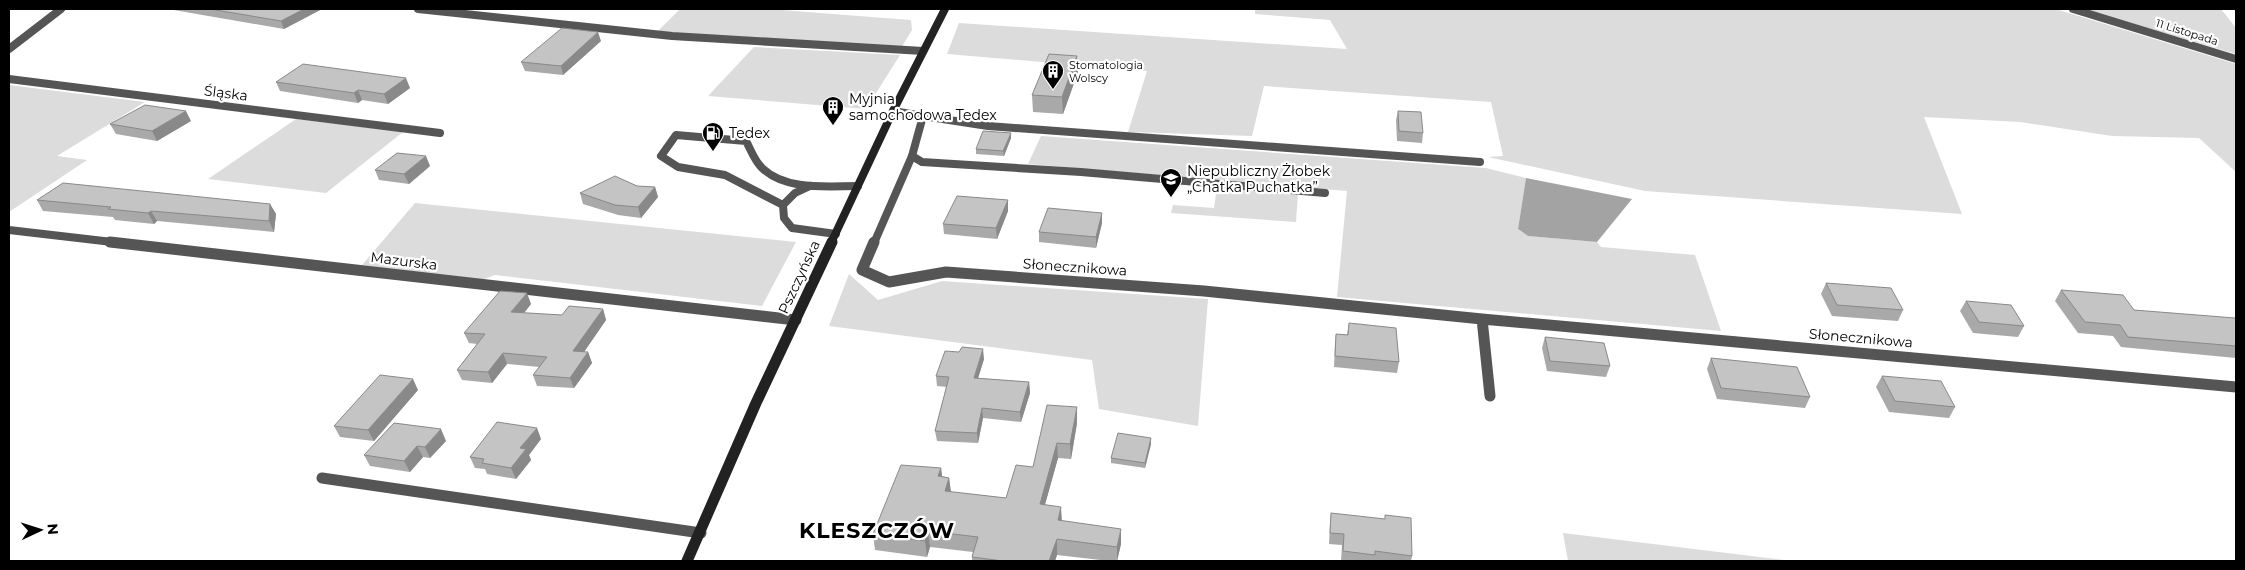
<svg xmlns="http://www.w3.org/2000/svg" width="2245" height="570" viewBox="0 0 2245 570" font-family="Montserrat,sans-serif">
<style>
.green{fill:#dcdcdc}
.water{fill:#a3a3a3}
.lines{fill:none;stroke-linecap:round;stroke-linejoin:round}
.service-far1{stroke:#555;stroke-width:8}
.service{stroke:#555;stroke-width:11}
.minor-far1{stroke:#555;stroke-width:8}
.minor{stroke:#555;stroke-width:11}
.secondary-far1{stroke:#222;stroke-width:8}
.secondary{stroke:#222;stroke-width:11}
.wall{fill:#a9a9a9}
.shaded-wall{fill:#898989}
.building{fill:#c4c4c4;stroke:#898989}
.labels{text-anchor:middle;stroke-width:4.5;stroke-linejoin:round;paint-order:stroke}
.far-street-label{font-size:11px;fill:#000;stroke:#fff}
.far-poi-label{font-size:11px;fill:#000;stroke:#fff;text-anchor:start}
.street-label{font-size:14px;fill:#000;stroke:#fff}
.poi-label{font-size:14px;fill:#000;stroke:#fff;text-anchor:start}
.near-district-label{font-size:22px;font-weight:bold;letter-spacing:1px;fill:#000;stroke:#fff}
</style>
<rect width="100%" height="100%" fill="#fff"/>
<!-- green -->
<path class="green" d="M680 9H768L911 20 912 30 901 48 657 32Z
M1255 9 2059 10 2236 64V172L2199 138 2112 136 2020 122 1924 117 1962 214 1645 191 1488 157 1503 156 1491 102 1264 86 1252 136 1128 132 1147 71 947 54 959 23 1347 49 1330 20 1255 14Z
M2083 9H2221L2236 28V54Z
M754 47 900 55 866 109 708 96Z
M9 85 145 102 57 156 87 160 9 212Z
M296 119 403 132 326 193 208 179Z
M1041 136 1486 168 1526 178 1518 229 1528 236 1597 242 1601 247 1695 255 1721 331 1337 297 1347 191 1028 164Z
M1230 187 1298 193 1296 222 1171 213 1173 205 1214 208 1216 194H1229Z
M415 203 796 242 762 306 495 275 474 283 362 265Z
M849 274 878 300 942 281 1208 299 1198 426 1099 409 1092 360 829 326Z
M1563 533 1793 561H1568Z"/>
<!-- water -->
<path class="water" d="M1526 178 1632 199 1597 242 1528 236 1518 229Z"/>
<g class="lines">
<!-- service-far1 -->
<path class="service-far1" d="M923 116 988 126 1480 162
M912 156 922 162 1081 172 1325 193
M783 205 795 193 810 186
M836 234 792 228 784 218 783 205 725 175 678 167 661 156 676 135 746 141C751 150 754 160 762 168 786 191 827 186 858 186"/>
<!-- service -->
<path class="service" d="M322 478 701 533"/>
<!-- minor-far1 -->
<path class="minor-far1" d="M418 9 672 36 923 51
M2073 9 2236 59
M9 49 61 9
M9 79 440 133
M9 230 121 243
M874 243 912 156 923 116 893 111"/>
<!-- minor -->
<path class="minor" d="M110 242 796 320
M874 242 862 270 889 282 946 272 1204 291 1482 319 2236 387
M1482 319 1490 396"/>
<!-- secondary-far1 -->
<path class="secondary-far1" d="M831 243 893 111 945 9"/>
<!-- secondary -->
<path class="secondary" d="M687 561 756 403 832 242"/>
</g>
<!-- wall -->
<path class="wall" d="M168 9H322L284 29Z
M601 41 563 75 525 71 521 62Z
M1078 72 1063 114 1033 112 1032 95Z
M276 82 410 88 388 104 362 100 358 103 280 91Z
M1398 111 1423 133 1422 143 1397 141 1396 120Z
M191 121 157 141 116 134 110 124Z
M1011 133V138L1004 156 976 154V149Z
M430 166 409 184 379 180 375 170Z
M637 186 655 187 658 197 641 218 618 215 583 204 580 193Z
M37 200 270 204 276 214 274 232 157 221 154 224 115 220 113 217 43 211Z
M1008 200V211L997 239 944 234 943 224Z
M1102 213V223L1096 248 1039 242V232Z
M1826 283 1903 310 1898 321 1832 316 1821 294Z
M2061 290 2134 310 2236 320V358L2121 347 2113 336 2078 333 2055 301Z
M1966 301 2024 326 2018 337 1973 333 1960 311Z
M531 304 524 313 562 315 603 309 606 320 584 352H588L592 363 574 388 537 386 533 375 539 367 507 364 492 383 462 380 457 370 477 344 469 343 464 333Z
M1349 323 1399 362 1397 373 1334 367 1335 345 1336 334 1347 335Z
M1545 337 1610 366 1606 377 1547 371 1542 348Z
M1711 358 1810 397 1805 408 1717 399 1707 369Z
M984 359 978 378 1029 382 1030 393 1021 422 983 418 978 443 937 441 935 431 947 387 937 386 936 376Z
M1882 376 1955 407 1949 418 1889 412 1876 387Z
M418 390 374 441 340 437 334 426Z
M1077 423 1071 459 1058 458 1045 504 1062 521 1121 544 1117 561H1109L1057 555 1055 561H972V557L973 552 930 547 927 557 875 550 873 534 941 468 942 476 949 478 951 492 1006 498 1033 467Z
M1151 438V444L1145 468 1111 463V458Z
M541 439 529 455 531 460 516 479 487 474 485 469 475 468 470 457Z
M446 441 430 458 423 457 410 472 370 466 364 455Z
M1331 513 1412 556 1411 561H1341L1342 545 1329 544 1330 524Z"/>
<!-- shaded-wall -->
<path class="shaded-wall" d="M304 9H322L284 29 281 21Z
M598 32 601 41 563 75 561 66Z
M1077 56 1078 72 1063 114 1062 97Z
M406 78 410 88 388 104 384 94Z
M358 90 362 100 358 103 354 93Z
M186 111 191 121 157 141 152 131Z
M1011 133V138L1004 156 1003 151Z
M426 156 430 166 409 184 404 174Z
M655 187 658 197 641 218 638 207Z
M1008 200V211L997 239 996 228Z
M270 204 276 214 274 232 269 221Z
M151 211 157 221 154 224 148 213Z
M1102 213V223L1096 248V237Z
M527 293 531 304 516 323 511 312Z
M603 309 606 320 577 362 573 351Z
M983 349 984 359 975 388 974 378Z
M588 352 592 363 574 388 570 378Z
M503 353 507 364 492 383 488 372Z
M413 379 418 390 374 441 368 430Z
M1029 382 1030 393 1021 422 1020 412Z
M1077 407V423L1071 459 1070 444Z
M982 408 983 418 978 443 977 433Z
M537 428 541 439 529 455 531 460 516 479 511 468 520 448Z
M441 429 446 441 430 458 425 447Z
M1151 438V444L1145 468V463Z
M1057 443 1058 458 1041 519 1040 504Z
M417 446 423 457 410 472 404 461Z
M941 468 943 483 938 476Z
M949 478 951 493 945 491Z
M1061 507 1062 522 1058 520Z
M1121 529V544L1117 561V547Z
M928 531 930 547 927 557 925 541Z
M1057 539V555L1055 561H1049Z"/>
<!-- building -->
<path class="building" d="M210 9H304L281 21Z
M562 28 598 32 561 66 521 62Z
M1049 54 1077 56 1062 97 1032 95Z
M303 64 406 78 384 94 358 90 354 93 276 82Z
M145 105 186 111 152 131 110 124Z
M1398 111 1421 112 1423 133 1399 131Z
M983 131 1011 133 1003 151 976 149Z
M397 153 426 156 404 174 375 170Z
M615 176 637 186 655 187 638 207 615 205 580 193Z
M63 183 270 204 269 221 151 211 148 213 108 209 111 207 37 200Z
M957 196 1008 200 996 228 943 224Z
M1048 208 1102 213 1096 237 1039 232Z
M1826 283 1891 288 1903 310 1837 305Z
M2061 290 2123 295 2134 310 2235 318 2236 320V346L2128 337 2120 325 2085 322Z
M500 291 527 293 511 312 562 315 569 306 603 309 573 351 588 352 570 378 533 375 547 357 503 353 488 372 457 370 485 334 464 333Z
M1966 301 2011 305 2024 326 1979 322Z
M1349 323 1396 328 1399 362 1335 356 1336 334 1348 335Z
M1545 337 1604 343 1610 366 1550 361Z
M962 347 983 349 974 378 1029 382 1020 412 982 408 977 433 935 431 949 377 936 376 945 351 959 352Z
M1711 358 1797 367 1810 397 1721 388Z
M380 375 413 379 368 430 334 426Z
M1882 376 1941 381 1955 407 1895 401Z
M1047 405 1077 407 1070 444 1057 443 1040 504 1061 507 1058 520 1121 529 1117 547 1057 539 1049 561H1003L972 557 978 537 928 531 925 541 873 534 901 465 941 468 938 476 949 478 945 491 1006 498 1016 465 1033 467Z
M497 422 537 428 520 448 526 449 511 468 482 463 484 459 470 457Z
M394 423 441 429 425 447 417 446 404 461 364 455Z
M1118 433 1151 438 1145 463 1111 458Z
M1331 513 1385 519V515L1411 518 1412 556 1375 551V555L1343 551 1344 534 1330 533Z"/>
<!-- icons -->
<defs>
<g id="building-pin" transform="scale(1.125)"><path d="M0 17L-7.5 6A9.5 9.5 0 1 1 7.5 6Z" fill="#000" stroke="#fff"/><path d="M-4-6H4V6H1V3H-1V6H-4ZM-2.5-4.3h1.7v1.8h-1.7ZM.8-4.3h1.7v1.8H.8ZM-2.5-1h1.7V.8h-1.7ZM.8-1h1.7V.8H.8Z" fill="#fff"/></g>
<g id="fuel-pin" transform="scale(1.125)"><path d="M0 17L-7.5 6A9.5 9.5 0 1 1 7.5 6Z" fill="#000" stroke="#fff"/><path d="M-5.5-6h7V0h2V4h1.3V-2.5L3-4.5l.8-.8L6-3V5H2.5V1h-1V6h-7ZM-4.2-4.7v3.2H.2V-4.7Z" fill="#fff"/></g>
<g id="school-pin" transform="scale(1.125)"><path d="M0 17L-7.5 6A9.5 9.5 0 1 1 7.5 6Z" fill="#000" stroke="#fff"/><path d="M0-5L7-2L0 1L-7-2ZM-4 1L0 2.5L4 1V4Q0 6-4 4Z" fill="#fff"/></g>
</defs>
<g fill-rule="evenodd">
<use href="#building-pin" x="1053" y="71"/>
<use href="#building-pin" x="833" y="107"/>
<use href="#fuel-pin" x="713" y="133"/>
<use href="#school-pin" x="1171" y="179"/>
</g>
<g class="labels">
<!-- far-street labels -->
<g class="far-street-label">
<text transform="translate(2187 32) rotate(17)" y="4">11 Listopada</text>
</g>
<!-- far-poi labels -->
<g class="far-poi-label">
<text x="1069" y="69">Stomatologia<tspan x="1069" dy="13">Wolscy</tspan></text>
</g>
<!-- street labels -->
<g class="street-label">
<text transform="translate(226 93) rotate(7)" y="5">Śląska</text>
<text transform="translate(404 261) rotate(7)" y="5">Mazurska</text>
<text transform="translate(1075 267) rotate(4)" y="5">Słonecznikowa</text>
<text transform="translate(799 277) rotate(-65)" y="5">Pszczyńska</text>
<text transform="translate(1861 338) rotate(5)" y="5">Słonecznikowa</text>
</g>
<!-- poi labels -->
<g class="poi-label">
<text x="849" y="104">Myjnia<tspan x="849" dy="16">samochodowa Tedex</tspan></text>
<text x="729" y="138">Tedex</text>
<text x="1187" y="176">Niepubliczny Żłobek<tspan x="1187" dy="16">„Chatka Puchatka”</tspan></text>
</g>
<!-- near-district labels -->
<g class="near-district-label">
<text x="877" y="538">KLESZCZÓW</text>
</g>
</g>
<!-- border -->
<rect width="2245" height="570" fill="none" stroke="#000000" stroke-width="20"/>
<!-- north arrow -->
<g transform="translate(40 530) rotate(86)" stroke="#ffffff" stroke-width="4" paint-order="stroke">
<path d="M0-4L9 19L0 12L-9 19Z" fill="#000000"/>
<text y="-8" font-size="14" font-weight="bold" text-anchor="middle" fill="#000000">N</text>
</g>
</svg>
